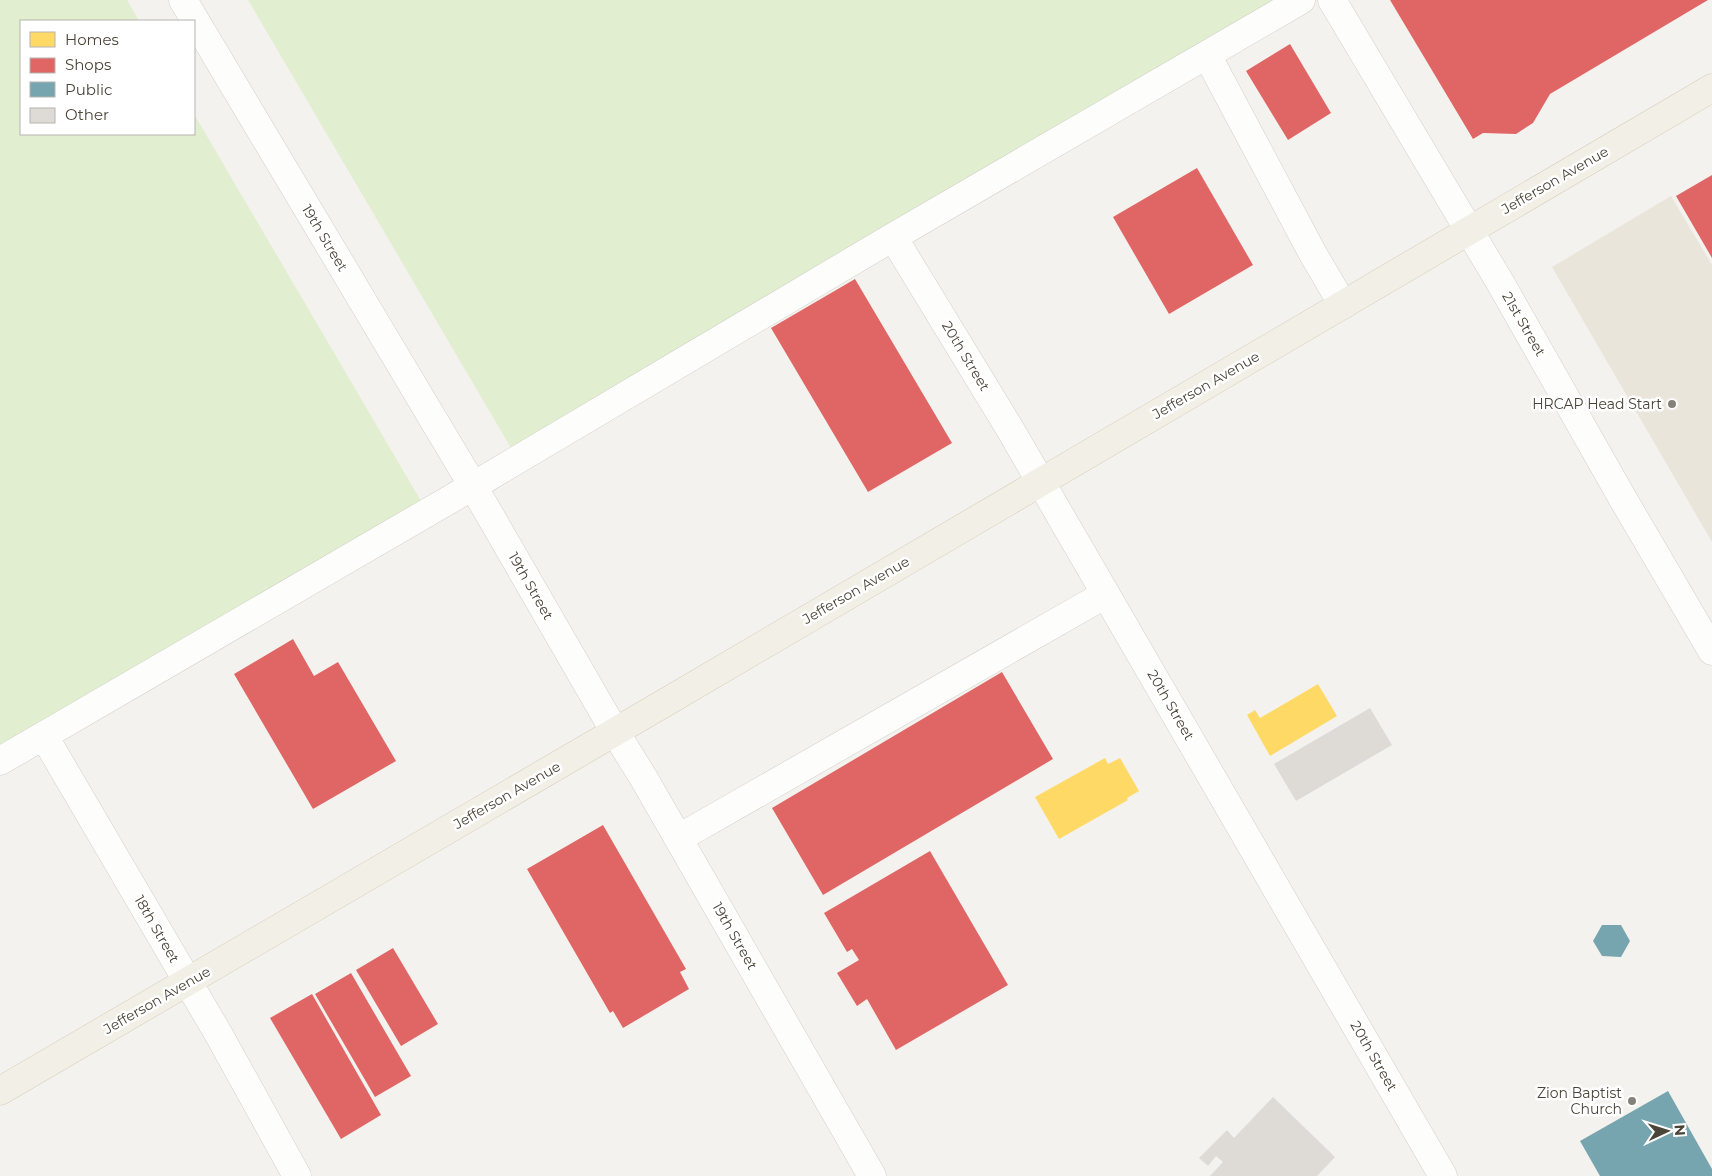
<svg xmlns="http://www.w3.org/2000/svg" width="1712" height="1176" viewBox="0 0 1712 1176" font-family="Montserrat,sans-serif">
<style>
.education{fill:#eae5da}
.green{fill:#e1eecf}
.homes{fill:#ffd966}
.shops{fill:#e06666}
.public{fill:#76a5af}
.building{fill:#dedbd6}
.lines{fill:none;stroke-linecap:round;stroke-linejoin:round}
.minor-casing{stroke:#d2d0cb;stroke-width:29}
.major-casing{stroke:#d6cebb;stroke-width:29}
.minor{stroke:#fdfdfc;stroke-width:28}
.major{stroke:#f2efe6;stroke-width:28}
.poi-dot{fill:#868178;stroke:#fff;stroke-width:2}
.labels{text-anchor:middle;stroke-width:5;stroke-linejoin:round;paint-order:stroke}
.street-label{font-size:14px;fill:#4b4439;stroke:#fff}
.poi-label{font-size:14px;fill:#4b4439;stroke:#fff;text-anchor:end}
</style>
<rect width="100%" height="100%" fill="#f4f2ee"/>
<!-- education -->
<path class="education" d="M1671 196 1712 265V542L1552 267Z"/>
<!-- green -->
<path class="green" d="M0 0H127L139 21H21V134H194V114L421 501 0 750Z
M248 0H1279L514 453Z"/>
<!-- homes -->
<path class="homes" d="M1318 684 1337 716 1270 756 1247 715 1255 710 1260 718Z
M1105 758 1108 764 1120 758 1139 791 1127 798 1128 800 1059 839 1035 797Z"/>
<!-- shops -->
<path class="shops" d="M1390 0H1708L1550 94 1533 123 1516 134 1483 133 1473 139Z
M1290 44 1331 113 1288 140 1246 71Z
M1197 168 1253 265 1169 314 1113 217Z
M1712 175V258L1676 196Z
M855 279 952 443 868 492 771 328Z
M293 639 314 676 338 662 396 761 313 809 234 674Z
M1002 672 1053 759 823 895 772 808Z
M603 825 686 969 680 972 689 989 623 1028 613 1011 610 1013 527 869Z
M930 851 1008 985 896 1050 867 999 857 1006 837 973 859 960 852 949 847 952 824 913Z
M393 948 438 1024 401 1046 356 970Z
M351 973 411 1076 375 1097 315 994Z
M312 994 381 1115 341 1139 270 1018Z"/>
<!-- public -->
<path class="public" d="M1602 925H1621L1630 941 1621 957 1602 956 1593 941Z
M1668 1091 1712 1169V1176H1600L1580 1141Z"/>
<!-- building -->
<path class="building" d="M1370 708 1392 745 1296 801 1274 764Z
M1273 1097 1335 1157 1317 1176H1210L1223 1162 1216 1156 1208 1166 1199 1158 1227 1130 1234 1138Z"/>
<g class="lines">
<!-- minor casing -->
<g class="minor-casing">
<path id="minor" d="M183 0 473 486 615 732 643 777 872 1176
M1332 0 1501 284 1623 499 1712 651
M1207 55 1313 254 1343 305
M893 237 1010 429 1443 1176
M44 736 219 1035 297 1176
M0 761 473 486 893 237 1301 0
M679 838 1106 594"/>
</g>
<!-- major casing -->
<g class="major-casing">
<path id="major" d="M0 1091 661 705 1712 88"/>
</g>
<!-- minor -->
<use href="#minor" class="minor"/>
<!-- major -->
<use href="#major" class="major"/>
</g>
<!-- markers -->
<g class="poi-dot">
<circle cx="1672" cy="404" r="5"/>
<circle cx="1632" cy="1101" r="5"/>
</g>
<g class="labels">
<!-- street labels -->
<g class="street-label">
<text transform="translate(1555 180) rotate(-30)" y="5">Jefferson Avenue</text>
<text transform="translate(325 238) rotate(59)" y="5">19th Street</text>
<text transform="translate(1524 324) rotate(60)" y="5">21st Street</text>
<text transform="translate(966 356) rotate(59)" y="5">20th Street</text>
<text transform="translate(1206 385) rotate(-30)" y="5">Jefferson Avenue</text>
<text transform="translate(531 586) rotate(60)" y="5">19th Street</text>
<text transform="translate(856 590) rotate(-30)" y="5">Jefferson Avenue</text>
<text transform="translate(1171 705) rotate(60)" y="5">20th Street</text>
<text transform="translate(507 795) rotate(-30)" y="5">Jefferson Avenue</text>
<text transform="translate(157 929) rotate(60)" y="5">18th Street</text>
<text transform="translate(735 936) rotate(60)" y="5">19th Street</text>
<text transform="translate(157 1000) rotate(-30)" y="5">Jefferson Avenue</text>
<text transform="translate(1374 1056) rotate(60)" y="5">20th Street</text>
</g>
<!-- poi labels -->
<g class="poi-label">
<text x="1662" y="409">HRCAP Head Start</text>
<text x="1622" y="1098">Zion Baptist<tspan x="1622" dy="16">Church</tspan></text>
</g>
</g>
<!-- legend -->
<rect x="20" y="20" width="175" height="115" fill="#ffffff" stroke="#b7b4b0"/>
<rect x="30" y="32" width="25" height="15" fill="#ffd966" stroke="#b7b4b0"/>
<text x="65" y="45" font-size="15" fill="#4b4439">Homes</text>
<rect x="30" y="58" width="25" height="15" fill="#e06666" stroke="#b7b4b0"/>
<text x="65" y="70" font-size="15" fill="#4b4439">Shops</text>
<rect x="30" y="82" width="25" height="15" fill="#76a5af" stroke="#b7b4b0"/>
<text x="65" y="95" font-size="15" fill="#4b4439">Public</text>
<rect x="30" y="108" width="25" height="15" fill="#dedbd6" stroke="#b7b4b0"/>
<text x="65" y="120" font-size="15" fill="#4b4439">Other</text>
<!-- north arrow -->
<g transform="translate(1667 1131) rotate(86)" stroke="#ffffff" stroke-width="4" paint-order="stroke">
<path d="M0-4L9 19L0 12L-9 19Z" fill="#4b4439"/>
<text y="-8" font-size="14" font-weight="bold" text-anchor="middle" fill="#4b4439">N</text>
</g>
</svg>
